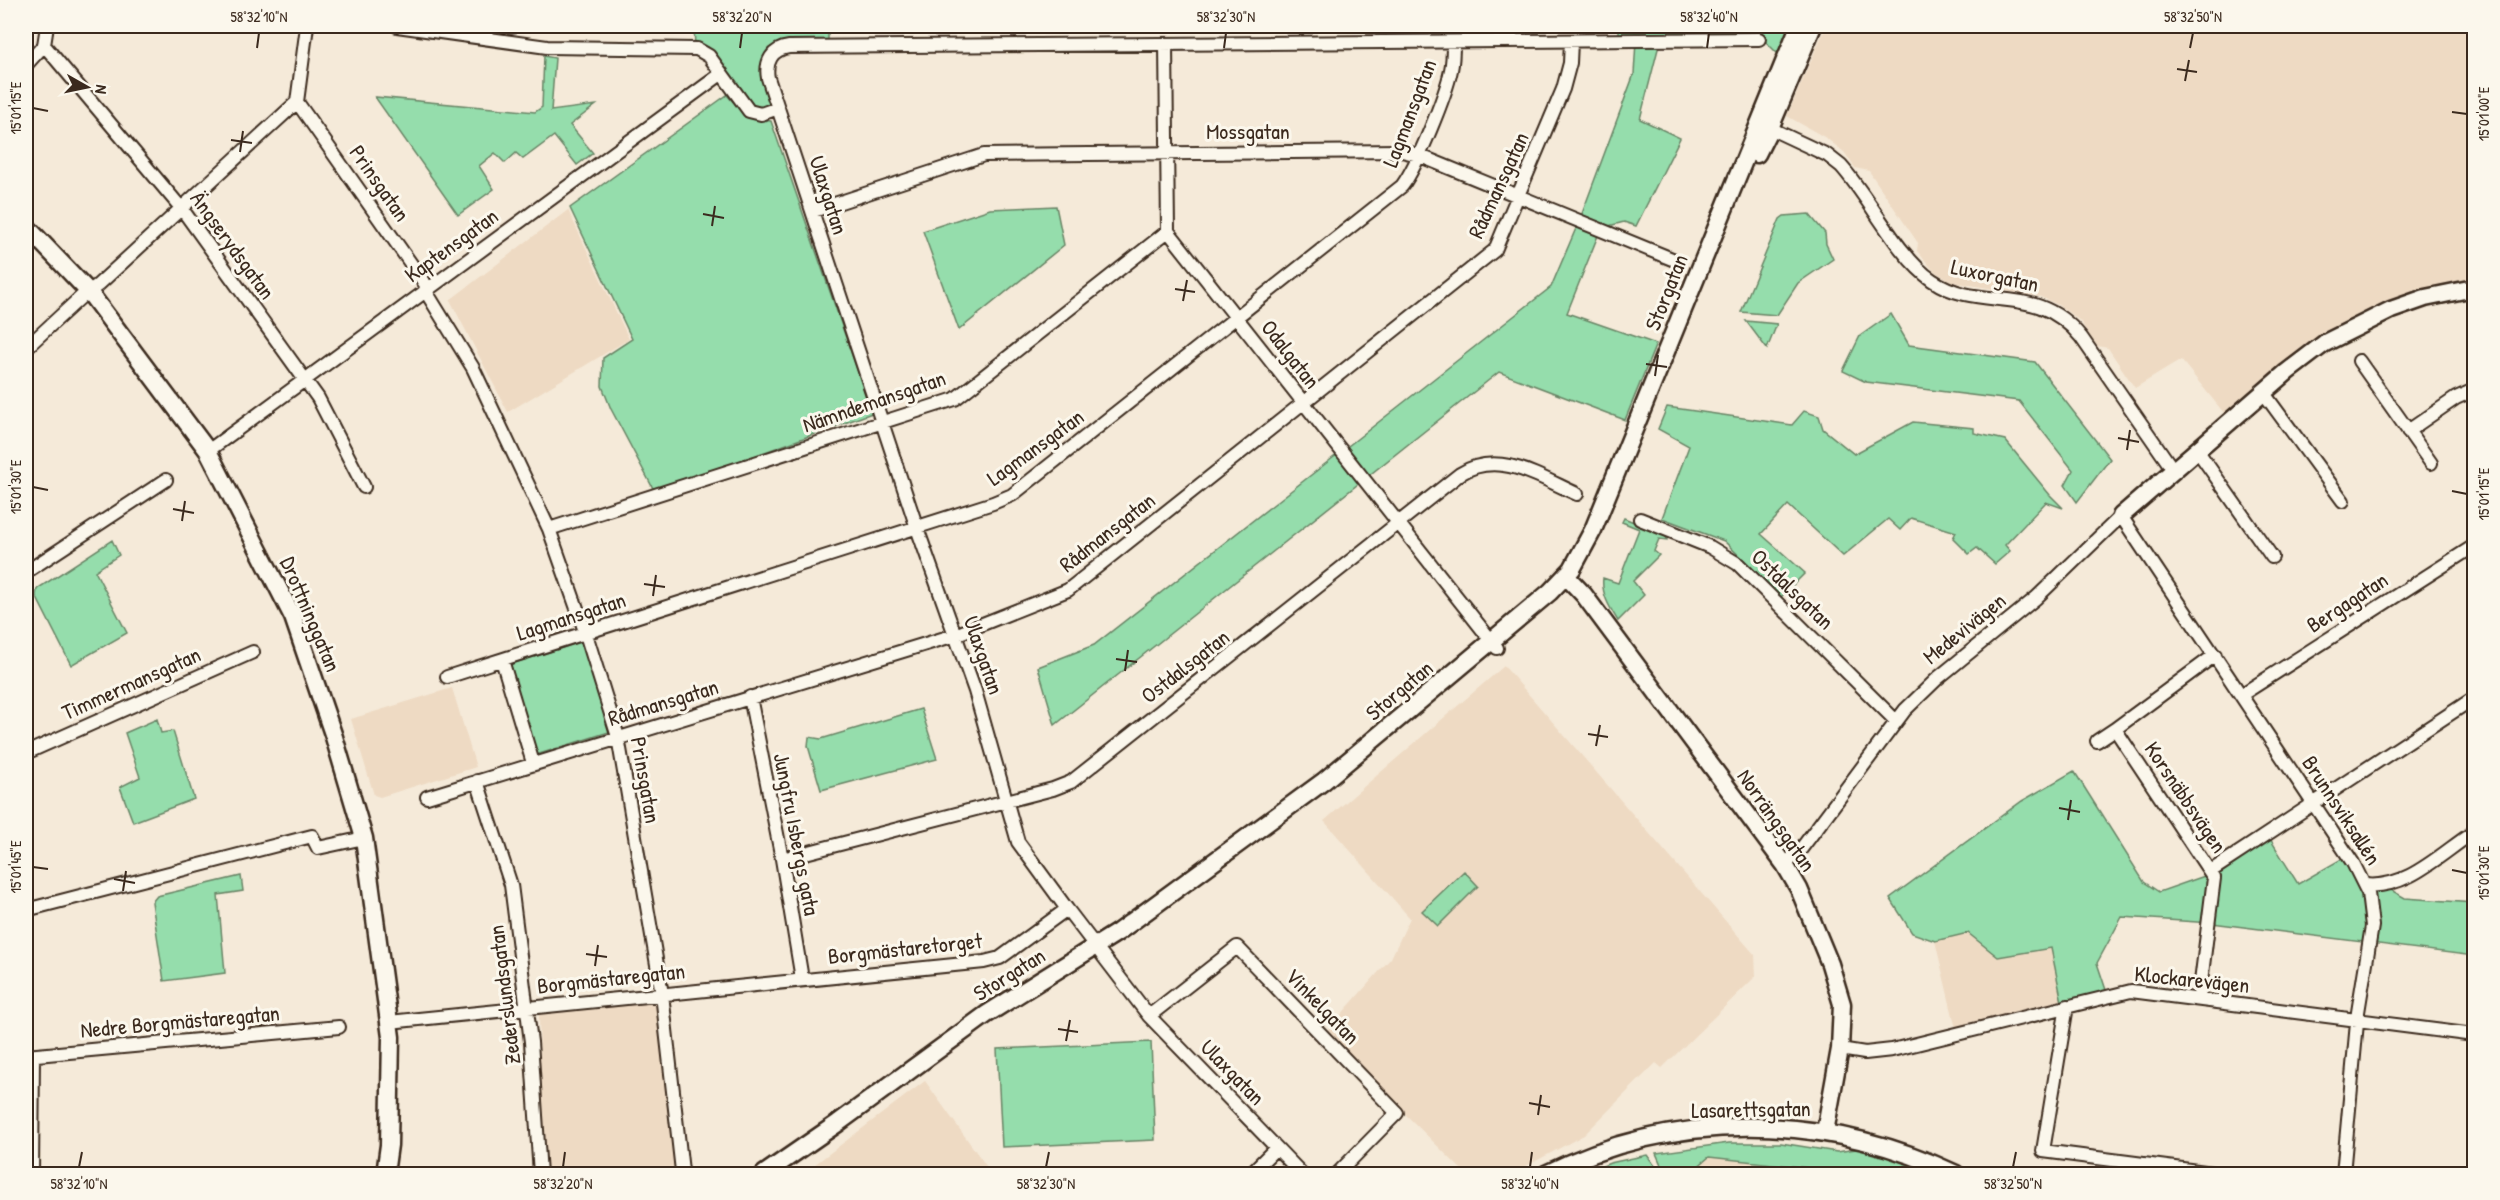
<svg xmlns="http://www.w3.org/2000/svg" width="2500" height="1200" viewBox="0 0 2500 1200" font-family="'Patrick Hand',sans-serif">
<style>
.built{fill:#eedac3}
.green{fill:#95ddac;stroke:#688465;stroke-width:1.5}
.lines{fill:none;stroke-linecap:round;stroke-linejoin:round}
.street-casing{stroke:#3b2a1e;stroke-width:16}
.secondary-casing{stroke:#3b2a1e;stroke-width:21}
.street{stroke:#fbf7ec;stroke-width:12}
.secondary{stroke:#fbf7ec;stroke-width:16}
.ticks{fill:none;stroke:#3b2a1e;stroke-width:2}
.labels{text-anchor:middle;stroke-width:6;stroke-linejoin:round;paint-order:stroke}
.street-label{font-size:22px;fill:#3b2a1e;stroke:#fbf7ec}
.neatline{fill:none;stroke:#3b2a1e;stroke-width:2}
.ticks-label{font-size:15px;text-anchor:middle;fill:#3b2a1e}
</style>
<rect width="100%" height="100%" fill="#f5ead9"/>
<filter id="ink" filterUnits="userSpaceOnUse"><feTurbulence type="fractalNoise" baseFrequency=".0167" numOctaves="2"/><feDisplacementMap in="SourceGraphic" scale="12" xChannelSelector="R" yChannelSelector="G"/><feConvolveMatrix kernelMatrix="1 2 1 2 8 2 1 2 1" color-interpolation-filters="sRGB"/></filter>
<g filter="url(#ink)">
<!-- built -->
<path class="built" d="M1826 26H2474V279L2435 289 2386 305 2337 327 2300 352 2224 413 2181 360 2135 388 2108 348 2097 346 2080 321 2060 306 2041 297 1952 282 1934 271 1917 251 1918 243 1869 171 1855 168 1844 152 1826 138 1787 116Z
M568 210 629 339 508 412 450 300Z
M1504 666 1755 955 1756 976 1662 1068 1656 1063 1584 1135 1512 1174H1466L1324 1034 1391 958 1410 918 1324 821Z
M452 688 476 767 380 797 374 795 351 719Z
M1968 933 1998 957 2051 948 2064 1012 1957 1033 1935 941Z
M659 1002 678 1174H541L539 1013Z
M925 1081 992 1174H802L830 1153Z
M1708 1157 1863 1174H1689Z"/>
<!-- green -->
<path class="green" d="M694 26H828V45H784L768 61 782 111C775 111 765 112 758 110 734 102 720 67 708 47L695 46Z
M1619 26H1794L1781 57 1759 35 1660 41 1640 119 1680 138 1636 226 1624 222 1601 228 1567 313 1656 344 1625 420 1499 372 1055 725 1038 667 1094 645 1551 287 1580 219 1634 74 1636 41H1619Z
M544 56 555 58 551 111 596 105 570 125 593 153 577 165 554 136 523 159 516 153 505 163 495 153 479 166 494 189 458 215 375 97 535 112 542 107Z
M727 95C738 108 754 121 771 121L872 413 655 492 611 409 602 386 603 358 632 339 570 208Z
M1056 206 1064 245 959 330 923 231 990 209Z
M1809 214 1825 233 1826 244 1833 259 1798 283 1777 315 1741 312 1780 219 1784 216Z
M1891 314 1909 345 2035 362 2110 459 2077 502 2065 485 2073 470 2019 401 1866 382 1843 371 1860 336Z
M1746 321 1777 324 1767 349Z
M1667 407 1792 425 1804 411 1819 416 1823 429 1854 454 1913 422 1974 428V433L2005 440 2050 495 2063 508 2046 502 2005 545 2010 551 1995 564 1977 548 1969 554 1953 538 1956 532 1911 518 1900 530 1888 519 1843 556 1788 505 1761 534 1805 573 1781 597 1724 541 1662 518 1689 446 1658 429Z
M1624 518 1666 535 1667 540 1659 539 1654 551 1659 555 1633 581 1644 595 1618 621C1610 608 1601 594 1603 578L1618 583 1639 529 1622 522Z
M112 540 119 555 95 571 127 633 71 665 36 596 37 589Z
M584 641 612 731 536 755 508 665Z
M921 709 937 759 821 790 808 746 809 737 821 739Z
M157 719 161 733 173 731 194 799 133 822 120 787 140 777 125 733Z
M2074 771 2144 882 2159 892 2216 872 2269 837 2298 884 2352 853 2373 893 2391 890 2405 898 2474 903V956L2212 923 2122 917 2097 963 2109 999 2064 1012 2051 948 1998 957 1968 933 1935 941 1912 933 1890 898 2022 801Z
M1464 871 1478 886 1438 926 1422 911Z
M241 876 243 891 218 895 225 973 164 981 152 902 157 896Z
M1151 1042 1155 1140 1002 1147 997 1049Z
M1729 1143H1781L1837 1152 1862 1148 1938 1174H1863L1709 1157 1689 1174H1665L1656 1153Z
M1647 1155 1661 1174H1583L1610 1163Z"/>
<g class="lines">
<!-- street casing -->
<g class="street-casing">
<path id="street" d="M397 26 547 47 697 49 709 56 749 111 761 114 778 108
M1166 44 1168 231 1497 648
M44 45 182 209 318 398 364 487
M26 65 44 45 47 26
M297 102 428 288
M1763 125 1827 155 1841 166C1870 198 1898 257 1932 280 1982 314 2035 280 2081 337L2174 471
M813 211 984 155 1402 151 1418 155 1672 259
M425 290 473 368 549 529 586 634 618 737 662 994 682 1171
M26 348 81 297 98 285 297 102 307 26
M2359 361 2431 463
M2263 392 2343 501
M2408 431 2456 398 2474 390
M2197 450 2272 557
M208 451 721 74
M1640 519 1710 547 1738 564 1896 721
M549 529 955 399 1168 231
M26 572 166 480
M502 660 533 763
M447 677 993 503 1012 495 1402 186C1417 166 1446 95 1451 70 1453 61 1453 52 1453 42
M2241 695 2474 546
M750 697 782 859 802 979
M2097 741 2115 729
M26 753 253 652
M477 781 511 885 531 1042 540 1174
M427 797 955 635 1068 590 1495 250 1563 89 1570 63 1571 41
M782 859 1053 789 1071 782 1460 474C1499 449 1541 478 1577 494
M1785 865 1801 849 1905 710 1938 678 2036 598 2121 516 2353 863 2368 893 2372 926 2358 1012 2343 1174
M2211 871 2474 698
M2365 885C2407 890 2441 853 2474 832
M26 910 312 836 318 848 364 838
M2199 998 2214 878 2115 729 2215 655
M2067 1006 2043 1151 2221 1174
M1149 1016 1237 947 1397 1113 1337 1174
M389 1022 984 962 1000 958 1067 909
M1840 1049 1865 1053 1892 1050 2131 991 2474 1035
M26 1056 339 1027
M32 1174 33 1055
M1250 1174 1276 1148
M1302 1174 1149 1016 1067 909 1018 842 975 691 917 528 768 78C765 62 772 49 789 47L1759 39"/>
</g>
<!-- secondary casing -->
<g class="secondary-casing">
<path id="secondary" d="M1757 154 1770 128 1813 26
M26 226 89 292 208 451 293 617 334 737 364 838 391 1037 389 1145 385 1174
M2121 516 2287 372 2325 343 2391 310 2425 298 2474 288
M1566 576 1584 595 1785 865 1799 889 1830 964 1842 1004 1840 1049 1825 1132
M764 1174 838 1123 987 1014 1118 932 1324 781 1550 592 1572 569 1593 530 1799 26
M1546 1174C1676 1109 1826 1113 1956 1174"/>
</g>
<!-- street -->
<use href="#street" class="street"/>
<!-- secondary -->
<use href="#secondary" class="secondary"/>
</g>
</g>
<!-- ticks -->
<path class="ticks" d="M257 48 259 33M740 48 742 33M1224 48 1226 33M1707 48 1709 33M2190 48 2193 33M2177 69 2197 72M2185 81 2189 60M33 108 48 111M2452 112 2467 114M231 140 252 143M240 152 243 131M703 214 724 218M712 226 715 206M1175 289 1195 292M1183 301 1187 280M1646 364 1667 367M1655 376 1658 355M2118 438 2139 442M2127 450 2130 430M33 487 48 490M2452 491 2467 494M173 509 194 513M182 521 185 501M644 584 665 587M653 596 656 575M1116 659 1137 662M1125 671 1128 650M1588 734 1608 737M1596 746 1600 725M2059 808 2080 812M2068 820 2071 800M33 867 48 869M2452 870 2467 873M114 879 135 883M123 891 126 871M586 954 607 957M595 966 598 945M1058 1029 1078 1032M1066 1041 1070 1020M1529 1103 1550 1107M1538 1115 1541 1095M79 1167 82 1152M563 1167 565 1152M1046 1167 1049 1152M1530 1167 1532 1152M2013 1167 2016 1152"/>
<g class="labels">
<!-- street labels -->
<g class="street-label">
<text transform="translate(1409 113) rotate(-69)" y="8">Lagmansgatan</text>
<text x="1248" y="139">Mossgatan</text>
<text transform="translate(380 183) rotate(55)" y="8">Prinsgatan</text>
<text transform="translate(1498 185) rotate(-65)" y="8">Rådmansgatan</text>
<text transform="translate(829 195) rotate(72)" y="8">Ulaxgatan</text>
<text transform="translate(233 245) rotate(54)" y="8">Ängserydsgatan</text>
<text transform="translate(451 245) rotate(-36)" y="8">Kaptensgatan</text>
<text transform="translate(1995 275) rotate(12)" y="8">Luxorgatan</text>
<text transform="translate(1666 292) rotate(-68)" y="8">Storgatan</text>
<text transform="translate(1291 354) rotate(52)" y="8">Odalgatan</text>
<text transform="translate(874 401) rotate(-19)" y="8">Nämndemansgatan</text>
<text transform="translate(1035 447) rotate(-36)" y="8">Lagmansgatan</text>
<text transform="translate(1107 532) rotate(-38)" y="8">Rådmansgatan</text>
<text transform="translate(1793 589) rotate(44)" y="8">Ostdalsgatan</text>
<text transform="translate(2347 602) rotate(-33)" y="8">Bergagatan</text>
<text transform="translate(311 614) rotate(67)" y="8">Drottninggatan</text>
<text transform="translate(571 616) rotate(-18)" y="8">Lagmansgatan</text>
<text transform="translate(1964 628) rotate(-39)" y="8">Medevivägen</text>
<text transform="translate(984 655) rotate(71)" y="8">Ulaxgatan</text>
<text transform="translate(1185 666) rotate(-38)" y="8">Ostdalsgatan</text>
<text transform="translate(131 683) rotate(-24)" y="8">Timmermansgatan</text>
<text transform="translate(1399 690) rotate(-40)" y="8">Storgatan</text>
<text transform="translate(663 702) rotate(-17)" y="8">Rådmansgatan</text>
<text transform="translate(646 780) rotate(80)" y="8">Prinsgatan</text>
<text transform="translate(2186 797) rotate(56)" y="8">Korsnäbbsvägen</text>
<text transform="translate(2342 810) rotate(57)" y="8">Brunnsviksallén</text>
<text transform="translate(1777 820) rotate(55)" y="8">Norrängsgatan</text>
<text transform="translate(797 834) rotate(79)" y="8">Jungfru Isbergs gata</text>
<text transform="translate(905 948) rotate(-6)" y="8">Borgmästaretorget</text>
<text transform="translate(1009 974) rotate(-32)" y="8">Storgatan</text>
<text transform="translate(611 978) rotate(-6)" y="8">Borgmästaregatan</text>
<text transform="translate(2192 979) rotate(6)" y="8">Klockarevägen</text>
<text transform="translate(504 995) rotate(-97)" y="8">Zederslundsgatan</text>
<text transform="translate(1323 1006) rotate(46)" y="8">Vinkelgatan</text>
<text transform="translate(180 1021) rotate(-5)" y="8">Nedre Borgmästaregatan</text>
<text transform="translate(1233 1072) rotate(46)" y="8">Ulaxgatan</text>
<text transform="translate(1751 1109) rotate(-1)" y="8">Lasarettsgatan</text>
</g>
</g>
<!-- margin -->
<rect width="2500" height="1200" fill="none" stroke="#fbf7ec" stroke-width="66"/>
<!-- north arrow -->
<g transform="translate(87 87) rotate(99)" stroke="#fbf7ec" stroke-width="4.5" paint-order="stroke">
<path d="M0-4.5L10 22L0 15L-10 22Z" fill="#3b2a1e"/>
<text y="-9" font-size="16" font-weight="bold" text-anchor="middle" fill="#3b2a1e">N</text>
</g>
<rect x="33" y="33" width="2434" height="1134" class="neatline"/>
<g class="ticks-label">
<text x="259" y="22">58°32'10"N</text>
<text x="742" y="22">58°32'20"N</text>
<text x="1226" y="22">58°32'30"N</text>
<text x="1709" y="22">58°32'40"N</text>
<text x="2193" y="22">58°32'50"N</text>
<text transform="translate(16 108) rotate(-90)" y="5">15°01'15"E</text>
<text transform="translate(2484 114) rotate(-90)" y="5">15°01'00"E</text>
<text transform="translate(16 487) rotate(-90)" y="5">15°01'30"E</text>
<text transform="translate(2484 494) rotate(-90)" y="5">15°01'15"E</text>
<text transform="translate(16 867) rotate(-90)" y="5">15°01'45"E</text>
<text transform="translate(2484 873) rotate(-90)" y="5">15°01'30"E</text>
<text x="79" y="1189">58°32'10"N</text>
<text x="563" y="1189">58°32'20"N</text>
<text x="1046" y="1189">58°32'30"N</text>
<text x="1530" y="1189">58°32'40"N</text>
<text x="2013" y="1189">58°32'50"N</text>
</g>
</svg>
